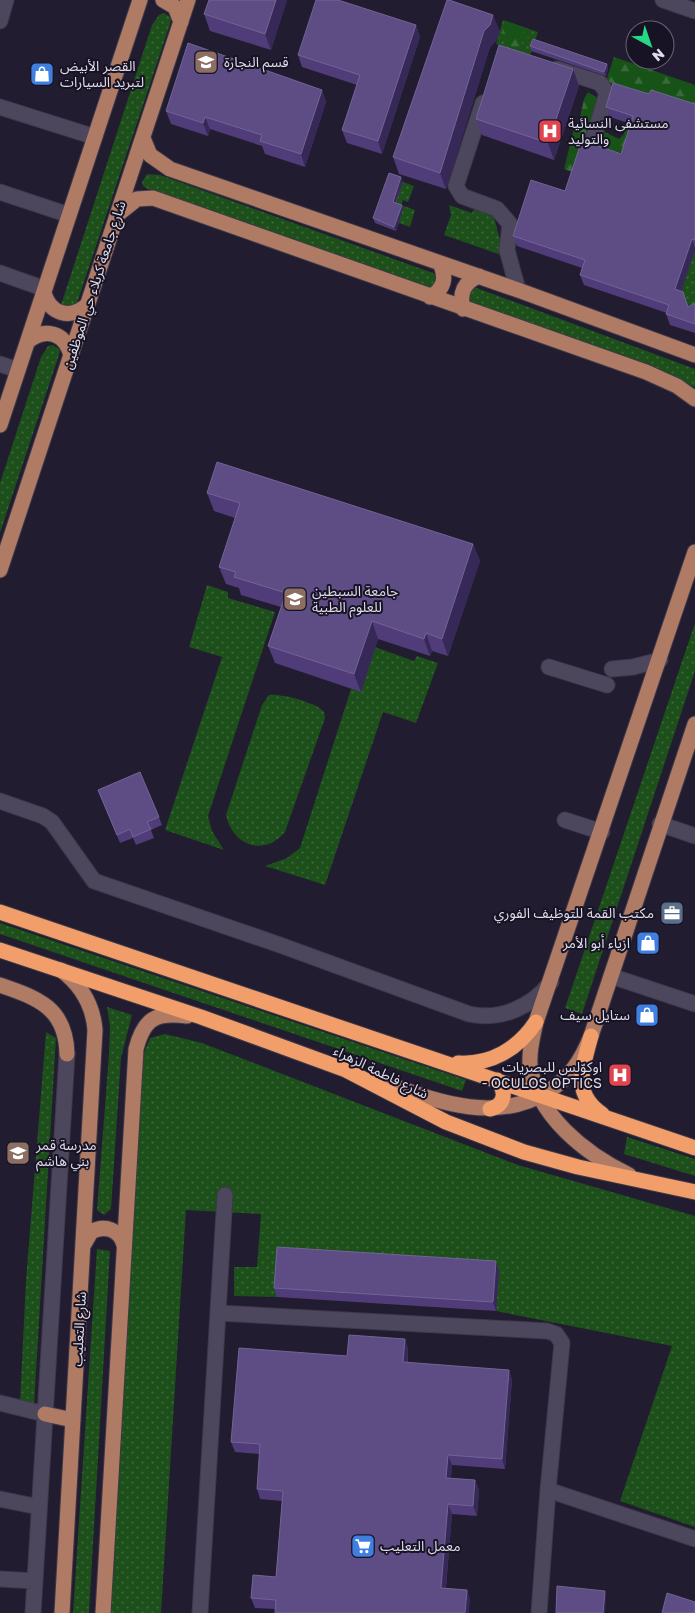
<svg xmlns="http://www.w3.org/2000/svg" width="695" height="1613" viewBox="0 0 695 1613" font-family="'Golos Text','Noto Sans Arabic',sans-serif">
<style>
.green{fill:url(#green-dots)}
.forest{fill:url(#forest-firs)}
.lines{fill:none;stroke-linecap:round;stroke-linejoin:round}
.minor-casing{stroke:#3e3949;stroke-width:17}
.major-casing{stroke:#3e3949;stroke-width:17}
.highway-casing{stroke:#3e3949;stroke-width:17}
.minor{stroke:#4c475d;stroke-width:15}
.major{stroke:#af7b65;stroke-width:15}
.highway{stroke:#f19e6a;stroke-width:15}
.wall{fill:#4f3c79}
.shaded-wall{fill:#362857}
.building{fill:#5e4d85;stroke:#726495}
.labels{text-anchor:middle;stroke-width:4;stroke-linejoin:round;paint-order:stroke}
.poi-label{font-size:14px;fill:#dedce9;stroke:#171325;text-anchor:start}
.street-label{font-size:14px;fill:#dedce9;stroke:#171325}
</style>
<defs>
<pattern id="green-dots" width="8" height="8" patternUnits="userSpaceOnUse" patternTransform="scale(1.25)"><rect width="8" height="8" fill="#1c4f1a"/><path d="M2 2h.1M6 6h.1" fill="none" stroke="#3d683b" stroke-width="1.8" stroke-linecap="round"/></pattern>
<pattern id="forest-firs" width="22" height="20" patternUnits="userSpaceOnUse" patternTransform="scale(1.25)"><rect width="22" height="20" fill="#175217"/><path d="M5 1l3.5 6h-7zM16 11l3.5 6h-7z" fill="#386a39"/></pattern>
</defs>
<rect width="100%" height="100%" fill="#211c2f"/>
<!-- green -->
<path class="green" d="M164 13 171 18 170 24 75 309 60 308 152 25 159 15Z
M503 20 538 32 530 56 496 44Z
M147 174 160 175 433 273 439 279 432 288 428 287 148 189 143 186 142 182Z
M403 182 414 186 408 202 403 200 401 205 415 210 410 227 388 219Z
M449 205 472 213 474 209 494 217 504 256 444 235 451 215Z
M695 250V320L679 299Z
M474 287 695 369V387L467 301 470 288Z
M53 345 60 350 59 355 0 533V483L41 357 48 346Z
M207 585 228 592V598L275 612 208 816 212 831 224 850 165 830 222 657 189 647Z
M695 623V671L582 1014 565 1008Z
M375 647 414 661 417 656 438 663 416 723 383 712 325 885 265 866 287 858 300 848 351 689 361 691Z
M269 695C280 693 318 703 324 712L325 718 285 832C264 857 233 846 226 815L262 705Z
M0 923 466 1080 462 1091 0 934Z
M107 1007 132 1015 121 1058 111 1209 104 1215 97 1210 109 1054 110 1026Z
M46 1032 56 1038 34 1405 20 1402 26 1280Z
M165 1034 202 1043 518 1165 695 1216V1527L620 1501 672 1346 496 1311 499 1270 280 1256 277 1297 234 1296V1267H257L261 1214 186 1210 161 1613H108L141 1060 150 1038Z
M627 1137 695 1159V1176L624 1154Z
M97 1249 110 1251 89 1613H73Z"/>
<!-- forest -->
<path class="forest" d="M506 21 524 27 523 33 528 36 527 42 519 43V50C505 45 497 36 506 21Z
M614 57 695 85V113L640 94 632 88 628 90 606 81Z
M588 92 602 101 578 174 564 169 574 128 580 117 584 99Z
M623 124 629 126 633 133 626 154 621 152 615 157 596 152 599 133 603 131 619 139 624 134Z"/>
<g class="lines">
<!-- minor casing -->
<g class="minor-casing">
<path id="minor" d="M663 0 695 11
M0 21 6 0
M557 69 600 83 607 93 592 143
M483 103 456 186 462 196 497 209 510 224 507 250 518 290
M0 107 95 137
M0 192 69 215
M0 273 45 289
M0 364 18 370
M549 667 607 685
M612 669 633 667 660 660
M0 801 43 816 52 822 94 881 280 945 469 1014C500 1021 532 1007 551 982
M565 820 602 832
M660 824 695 836
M611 976 695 1004
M218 1313 547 1331 556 1334 562 1343 548 1490
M0 1403 45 1414
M0 1499 39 1507
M0 1579 35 1581
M33 1613 67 1054
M200 1613 225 1195
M539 1613 548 1490 695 1539"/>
</g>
<!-- major casing -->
<g class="major-casing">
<path id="major" d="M163 0 175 7 181 22
M143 138 150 155 170 169 518 290 695 355
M118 214 137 199 153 198 646 372 677 386 695 399
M44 293C50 314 70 320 87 305
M430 297C444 289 447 278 440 263
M463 309C459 293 464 282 479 276
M28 341C46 327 65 333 71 355
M0 425 140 0
M0 570 188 0
M61 970C81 985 93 1005 95 1030L62 1613
M0 985C38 998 66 1008 67 1054
M373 1079C429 1098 491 1126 547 1092 570 1078 581 1061 591 1036L695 724
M629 1175C586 1154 535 1115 530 1064 529 1049 533 1036 536 1022L695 552
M83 1246 91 1232C105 1224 120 1230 124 1245
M45 1414 73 1420
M103 1613 136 1049C144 1018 156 1012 187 1016"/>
</g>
<!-- highway casing -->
<g class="highway-casing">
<path id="highway" d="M0 912 695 1148
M0 950 201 1017 346 1070 446 1122 524 1152 578 1167 695 1192
M591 1036C583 1067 571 1093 602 1114
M458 1063C491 1065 518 1049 536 1022
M490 1109C505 1105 507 1092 497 1080"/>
</g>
<!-- minor -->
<use href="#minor" class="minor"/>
<!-- major -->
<use href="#major" class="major"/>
<!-- highway -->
<use href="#highway" class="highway"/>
</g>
<!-- wall -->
<path class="wall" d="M209 0H287L271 50 210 31 204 14Z
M416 25 420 37 382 154 347 143 342 130 357 85 302 67 298 55Z
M500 31 496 41 490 47 446 189 399 174 393 157Z
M530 46 607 64 608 69 606 76 531 51Z
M573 69 579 86 554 160 482 135 476 119Z
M322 90 326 102 305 167 265 154 262 146 210 129 208 136 171 124 166 111Z
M649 94 695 104V250L681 292 688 307 695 303V333L670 325 666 314 667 313 584 285 580 275 582 268 517 246 513 236 621 154 631 124 610 117 606 107Z
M403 182 396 203 403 209 396 231 375 223 373 218Z
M207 493 473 544 480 561 448 656 432 651 430 656 378 639 361 692 275 663 268 646 281 607 241 595 239 588 226 584 219 567 235 518 214 511Z
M98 790 159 817 162 825 151 830 154 838 136 845 133 838 120 843Z
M499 1270 496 1311 277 1297 274 1288Z
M405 1339 408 1349V1363L509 1370 512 1380 505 1469 452 1465 451 1478 475 1480 479 1490 477 1516 452 1514 446 1588 467 1590 470 1600 275 1609 255 1608 251 1598 276 1577 282 1501 260 1499 257 1489 260 1454 235 1452 231 1442 347 1356Z"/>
<!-- shaded-wall -->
<path class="shaded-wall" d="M276 0H287L271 50 265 34Z
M493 15 500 31 496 41 490 47 446 189 440 173 484 31Z
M416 25 420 37 382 154 378 141Z
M607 64 608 69 606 76 604 72Z
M573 69 579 86 554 160 548 143Z
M322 90 326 102 305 167 301 154Z
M205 117 210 129 208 136 203 123Z
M401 177 403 182 394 206 393 202Z
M402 205 403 209 396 231 394 227Z
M692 239 695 248V250L678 299 675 289Z
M473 544 480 561 448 656 442 639Z
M372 621 378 639 361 692 354 674Z
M426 633 432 651 430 656 424 639Z
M496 1261 499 1270 496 1311 493 1302Z
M405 1339 408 1349 407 1372 403 1362Z
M509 1370 512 1380 505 1469 502 1459Z
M448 1455 452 1465 450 1488 446 1478Z
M475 1480 479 1490 477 1516 473 1506Z
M448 1504 452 1514 445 1598 441 1588Z
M467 1590 470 1600 469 1613H465Z
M605 1591 606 1595 605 1613H603Z"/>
<!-- building -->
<path class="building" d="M209 0H276L265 34 204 14Z
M316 0H338L416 25 378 141 342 130 360 75 298 55Z
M447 0H449L493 15 490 25 484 31 440 173 393 157Z
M533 39 607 64 604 72 530 46Z
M188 43 322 90 301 154 260 141 262 135 205 117 203 123 166 111Z
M499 45 573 69 548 143 476 119Z
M613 83 649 94 651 90 695 104V240L692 239 675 289 683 292 688 307 695 303V324L666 314 669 305 580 275 585 260 513 236 531 180 565 191 582 140 621 154 633 116 606 107Z
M389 173 401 177 393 202 402 205 394 227 373 218Z
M217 462 473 544 442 639 426 633 424 639 372 621 354 674 268 646 286 593 234 577 236 572 219 567 240 503 207 493Z
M140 772 159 817 147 822 151 829 133 837 130 829 117 835 98 790Z
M277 1247 496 1261 493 1302 274 1288Z
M349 1335 405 1339 403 1362 509 1370 502 1459 448 1455 446 1478 475 1480 473 1506 448 1504 441 1588 467 1590 465 1613H275L276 1600 251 1598 253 1575 276 1577 283 1491 257 1489 260 1444 231 1442 239 1348 347 1356Z
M557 1586 605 1591 603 1613H556Z
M667 1593 695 1602V1613H662Z"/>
<!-- icons -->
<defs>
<g id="university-square" transform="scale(1.25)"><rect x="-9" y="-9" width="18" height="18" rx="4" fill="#8d6e63" stroke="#171325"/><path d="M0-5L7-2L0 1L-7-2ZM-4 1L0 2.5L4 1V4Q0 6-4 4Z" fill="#fff"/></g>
<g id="shop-square" transform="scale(1.25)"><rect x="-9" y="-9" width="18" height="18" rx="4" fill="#3f7fe0" stroke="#171325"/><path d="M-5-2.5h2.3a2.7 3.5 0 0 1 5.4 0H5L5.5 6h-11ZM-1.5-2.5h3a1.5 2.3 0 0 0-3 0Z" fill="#fff"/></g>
<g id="hospital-square" transform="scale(1.25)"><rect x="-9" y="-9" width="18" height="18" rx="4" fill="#e0444e" stroke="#171325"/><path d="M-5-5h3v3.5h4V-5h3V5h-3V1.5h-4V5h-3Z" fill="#fff"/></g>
<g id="office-square" transform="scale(1.25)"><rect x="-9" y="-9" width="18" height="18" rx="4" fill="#5c6f8a" stroke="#171325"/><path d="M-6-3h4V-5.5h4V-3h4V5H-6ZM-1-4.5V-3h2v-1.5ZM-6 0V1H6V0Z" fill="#fff"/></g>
<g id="school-square" transform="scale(1.25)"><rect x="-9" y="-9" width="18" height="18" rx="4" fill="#8d6e63" stroke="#171325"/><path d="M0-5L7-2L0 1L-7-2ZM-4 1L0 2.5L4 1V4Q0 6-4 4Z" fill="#fff"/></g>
<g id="supermarket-square" transform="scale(1.25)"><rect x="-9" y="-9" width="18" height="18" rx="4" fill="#3f7fe0" stroke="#171325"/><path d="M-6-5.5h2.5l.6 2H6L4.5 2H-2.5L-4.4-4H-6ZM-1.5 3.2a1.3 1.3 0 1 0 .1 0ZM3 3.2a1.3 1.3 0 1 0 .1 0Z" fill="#fff"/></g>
</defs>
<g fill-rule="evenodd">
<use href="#university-square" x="206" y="62"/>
<use href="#shop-square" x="42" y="74"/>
<use href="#hospital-square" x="550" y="131"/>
<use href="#university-square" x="295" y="599"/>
<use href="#office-square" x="672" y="913"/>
<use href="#shop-square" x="648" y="943"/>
<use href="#shop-square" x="647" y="1015"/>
<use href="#hospital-square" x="620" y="1075"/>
<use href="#school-square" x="18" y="1153"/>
<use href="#supermarket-square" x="363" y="1546"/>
</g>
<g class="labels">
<!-- poi labels -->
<g class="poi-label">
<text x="224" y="67">قسم النجارة</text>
<text x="60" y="71">القصر الأبيض<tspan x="60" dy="16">لتبريد السيارات</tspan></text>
<text x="568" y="128">مستشفى النسائية<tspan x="568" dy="16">والتوليد</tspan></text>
<text x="312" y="596">جامعة السبطين<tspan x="312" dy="16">للعلوم الطبية</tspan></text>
<text x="654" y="918" text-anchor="end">مكتب القمة للتوظيف الفوري</text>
<text x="630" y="948" text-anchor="end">ازياء أبو الأمر</text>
<text x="630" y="1020" text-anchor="end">ستايل سيف</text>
<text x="602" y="1072" text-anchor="end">اوكوّلس للبصريات<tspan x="602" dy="16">- OCULOS OPTICS</tspan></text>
<text x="36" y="1150">مدرسة قمر<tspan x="36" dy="16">بني هاشم</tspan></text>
<text x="380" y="1551">معمل التعليب</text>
</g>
<!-- street labels -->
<g class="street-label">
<text transform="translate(94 285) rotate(-72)" y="5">شارع جامعة كربلاء حي الموظفين</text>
<text transform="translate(381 1072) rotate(26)" y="5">شارع فاطمة الزهراء</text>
<text transform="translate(79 1329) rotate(-87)" y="5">شارع التعليب</text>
</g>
</g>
<!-- north arrow -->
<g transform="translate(650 45) rotate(140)"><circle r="24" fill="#171325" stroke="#676373"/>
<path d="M0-4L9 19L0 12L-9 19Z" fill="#26d886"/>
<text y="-8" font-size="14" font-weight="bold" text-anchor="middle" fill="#dedce9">N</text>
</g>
</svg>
